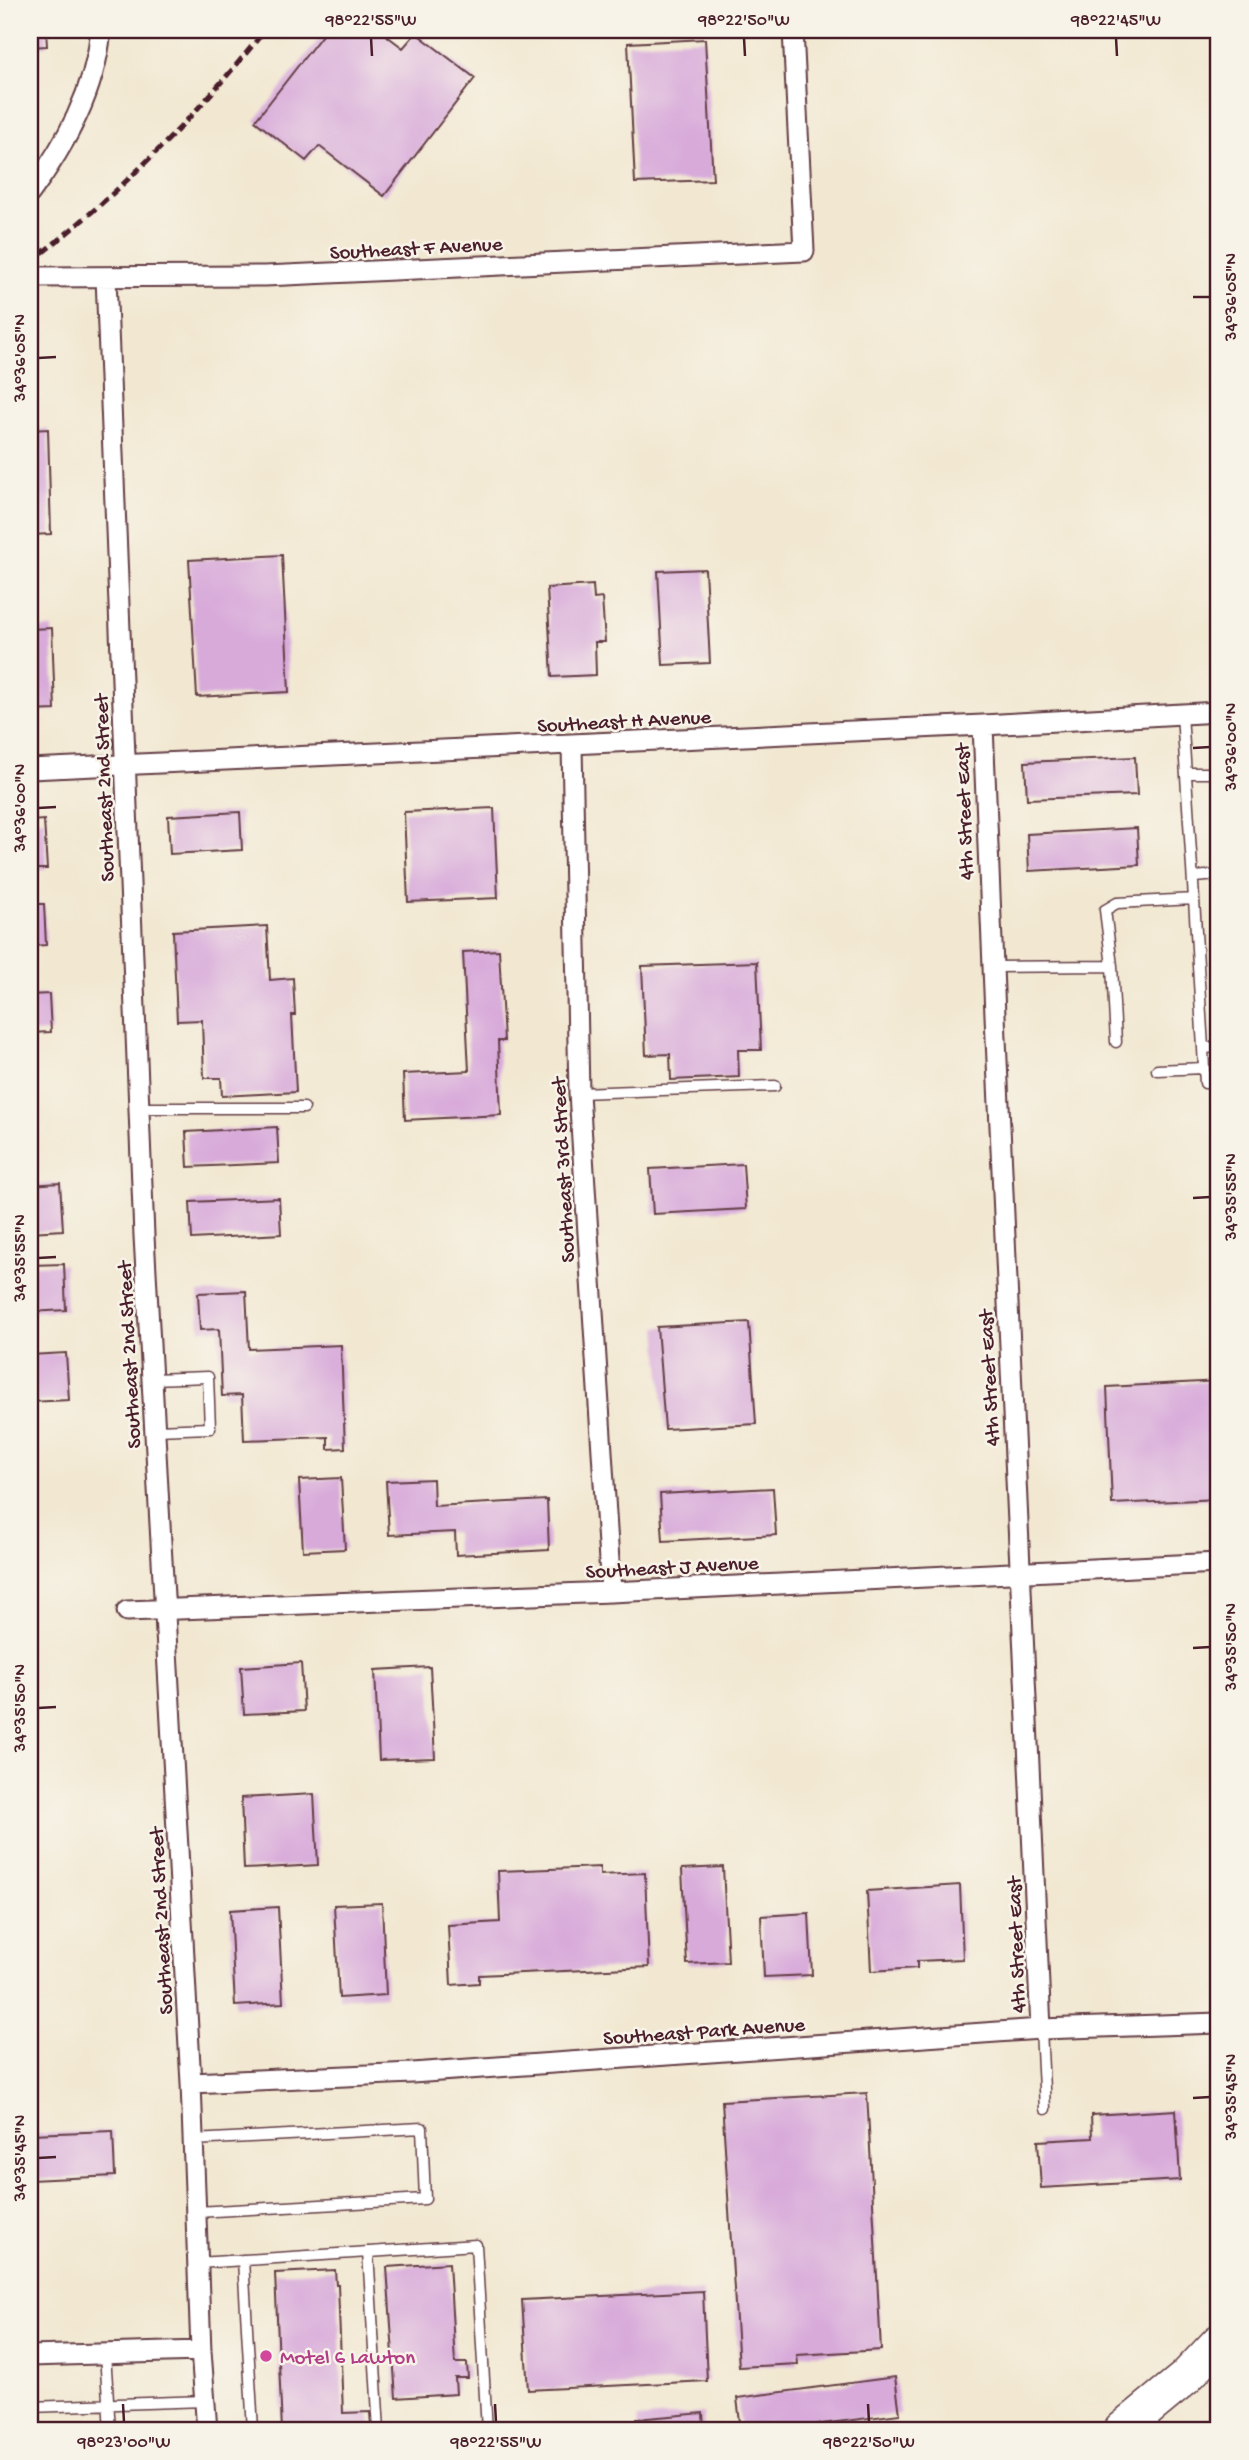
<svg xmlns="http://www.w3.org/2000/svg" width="1249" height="2460" viewBox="0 0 1249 2460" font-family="'Gochi Hand',sans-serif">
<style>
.building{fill:#d8aada}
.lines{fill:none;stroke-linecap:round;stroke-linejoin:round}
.lane-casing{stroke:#633d44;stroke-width:13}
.street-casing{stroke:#633d44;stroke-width:23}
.highway-casing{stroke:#633d44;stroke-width:38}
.lane{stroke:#fff;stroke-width:10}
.street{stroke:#fff;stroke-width:19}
.highway{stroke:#fff;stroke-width:35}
.rail{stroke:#4a1f2b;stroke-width:5;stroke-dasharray:10 5;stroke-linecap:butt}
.ticks{fill:none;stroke:#4a1f2b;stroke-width:2.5}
.hotel-dot{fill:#d1479c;stroke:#f7f3e8;stroke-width:2.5}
.labels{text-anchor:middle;stroke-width:5;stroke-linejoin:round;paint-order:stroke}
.street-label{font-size:21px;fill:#4a1f2b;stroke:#f7f3e8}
.hotel-label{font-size:21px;fill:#b23c85;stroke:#f7f3e8;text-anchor:start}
.neatline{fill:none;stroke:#4a1f2b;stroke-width:2.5}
.ticks-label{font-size:18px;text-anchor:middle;fill:#4a1f2b}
</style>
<rect width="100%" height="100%" fill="#f7f3e8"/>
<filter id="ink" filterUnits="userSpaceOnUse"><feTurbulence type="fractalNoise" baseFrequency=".0143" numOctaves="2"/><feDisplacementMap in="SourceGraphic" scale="14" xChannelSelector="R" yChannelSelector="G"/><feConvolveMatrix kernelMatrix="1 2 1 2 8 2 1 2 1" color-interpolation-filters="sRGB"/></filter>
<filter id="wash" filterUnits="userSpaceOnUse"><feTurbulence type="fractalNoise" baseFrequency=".00686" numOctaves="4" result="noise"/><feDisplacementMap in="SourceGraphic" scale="28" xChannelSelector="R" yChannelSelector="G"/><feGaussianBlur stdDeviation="1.57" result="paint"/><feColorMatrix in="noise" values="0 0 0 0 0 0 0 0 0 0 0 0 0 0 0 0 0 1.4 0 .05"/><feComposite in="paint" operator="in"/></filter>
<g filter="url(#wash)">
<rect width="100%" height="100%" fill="#f2e8d2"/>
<g id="blocks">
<!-- building -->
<path class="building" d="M30 30H46L47 46 30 47Z
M326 30H379L403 48 416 33 475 78 384 196 319 146 306 161 255 121Z
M705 39 713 180 635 183 628 43Z
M48 429 51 534 30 535V430Z
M282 555 289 692 197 697 189 560Z
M705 569 710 663 663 665 658 571Z
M593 585 594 599 602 598 605 642H595L596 675 552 677 547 588Z
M52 628 55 710 30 711V629Z
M1135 757 1137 795 1027 799 1025 762Z
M494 808 498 898 408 902 404 812Z
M240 812 242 850 170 854 168 816Z
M44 820 47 869H30V821Z
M1137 828 1139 865 1029 871 1027 834Z
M30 904H44L46 945 30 946Z
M267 926 270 980 293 978 295 1015H292L296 1092 222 1096 221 1078H204L202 1020 177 1021 173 931Z
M499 950 504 1041H498L501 1115 405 1120 403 1074 469 1071 463 952Z
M757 962 761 1050H738L739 1077 671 1080 670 1054 646 1055 642 966Z
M49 994 51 1032 30 1033V995Z
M277 1127 279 1163 188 1167 186 1132Z
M743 1164 746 1209 653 1214 650 1169Z
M60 1183 63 1230 30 1232V1185Z
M279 1198 281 1234 192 1239 190 1202Z
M64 1264 66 1310 30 1312V1265Z
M246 1291 249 1349 341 1345 345 1448 328 1449V1437L244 1440 242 1395 222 1396 219 1329 200 1330 198 1293Z
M749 1322 756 1424 665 1429 657 1327Z
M66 1353 69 1400 30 1402V1355Z
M1219 1381V1499L1112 1504 1107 1387Z
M341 1478 345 1549 303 1551 299 1480Z
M433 1479 434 1506 547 1500 549 1550 456 1555 455 1532 389 1535 386 1481Z
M773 1488 776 1535 663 1541 660 1494Z
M301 1663 304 1711 244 1714 241 1667Z
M430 1667 435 1758 379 1760 375 1670Z
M314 1794 318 1865 244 1869 241 1798Z
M600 1867V1875L645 1873 649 1967 479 1975V1983L451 1985 448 1925 500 1922 498 1871Z
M723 1867 728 1962 687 1964 682 1869Z
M960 1885 963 1959 917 1961V1968L871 1971 867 1891Z
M382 1903 386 1995 339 1998 334 1905Z
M278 1907 283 2003 235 2006 230 1910Z
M809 1913 812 1975 764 1977 761 1916Z
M867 2093 881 2350 797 2355 798 2364 739 2367 722 2101Z
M1176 2110 1180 2180 1041 2188 1038 2141 1092 2138 1091 2115Z
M113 2131 115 2176 30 2180V2134Z
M449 2263 455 2363H467L468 2378H455L456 2394 396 2398 387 2267Z
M335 2270 336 2285H338L343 2413 370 2412 371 2426 344 2427V2430H282L275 2273Z
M703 2291 707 2381 528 2390 522 2300Z
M895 2377 900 2414 775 2430H741L737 2398Z
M703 2413 704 2430H638L637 2419Z"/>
</g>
</g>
<g filter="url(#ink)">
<use href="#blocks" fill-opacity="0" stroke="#633d44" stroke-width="2"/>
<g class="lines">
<!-- lane casing -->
<g class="lane-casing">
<path id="lane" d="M1186 773H1219
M1194 877 1219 875
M1194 899 1203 1048 1219 1047
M1112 966 1105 910 1117 903 1194 899 1182 714
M992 967 1112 966 1116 1042
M1204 1068 1205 1083 1219 1082
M1157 1070 1204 1068 1203 1048
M579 1093 775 1086
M139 1108H304
M153 1379 208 1377 210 1428 156 1430
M1041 2029 1045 2109
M193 2140 422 2128 425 2199 196 2212
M368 2252 379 2430
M243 2260 253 2430
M198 2263 476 2245 487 2430
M105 2354 110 2430
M30 2407 205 2401"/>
</g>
<!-- street casing -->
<g class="street-casing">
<path id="street" d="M30 193C66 144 95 91 101 30
M30 277 265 276 804 251 793 30
M106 277 144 1236 191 2083 201 2351 207 2430
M983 725C999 1160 1025 1595 1041 2029
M572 745 579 1093 611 1592
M30 769 983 725 1219 712
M127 1611 611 1592 1219 1563
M191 2083 412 2073 1041 2029 1219 2023
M30 2356 201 2351"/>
</g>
<!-- highway casing -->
<g class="highway-casing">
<path id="highway" d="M1122 2430 1185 2378 1219 2342"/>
</g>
<!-- lane -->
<use href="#lane" class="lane"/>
<!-- street -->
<use href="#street" class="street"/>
<!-- highway -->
<use href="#highway" class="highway"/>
<!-- rail -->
<path class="rail" d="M30 262C118 196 196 116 265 30"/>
</g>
</g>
<!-- ticks -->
<path class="ticks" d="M371 38 372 56M744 38 745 56M1116 38 1117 56M1193 297H1210M38 358 56 357M1193 748 1210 747M38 808 56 807M1193 1198 1210 1197M38 1258 56 1257M1193 1648 1210 1647M38 1708 56 1707M1193 2098 1210 2097M38 2158 56 2157M123 2404 124 2422M495 2404 496 2422M868 2404 869 2422"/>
<!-- markers -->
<circle class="hotel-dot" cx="266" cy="2356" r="7"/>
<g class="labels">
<!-- street labels -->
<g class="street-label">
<text transform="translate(416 247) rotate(-3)" y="7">Southeast F Avenue</text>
<text transform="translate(624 720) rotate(-3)" y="7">Southeast H Avenue</text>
<text transform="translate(103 788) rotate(-92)" y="7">Southeast 2nd Street</text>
<text transform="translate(963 812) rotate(-92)" y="7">4th Street East</text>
<text transform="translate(562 1170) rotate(-93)" y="7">Southeast 3rd Street</text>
<text transform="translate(128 1355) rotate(-93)" y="7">Southeast 2nd Street</text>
<text transform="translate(988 1378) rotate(-93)" y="7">4th Street East</text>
<text transform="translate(672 1566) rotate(-3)" y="7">Southeast J Avenue</text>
<text transform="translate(160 1921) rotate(-93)" y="7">Southeast 2nd Street</text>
<text transform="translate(1015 1945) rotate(-92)" y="7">4th Street East</text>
<text transform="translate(704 2030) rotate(-4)" y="7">Southeast Park Avenue</text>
</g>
<!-- hotel labels -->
<g class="hotel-label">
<text x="280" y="2363">Motel 6 Lawton</text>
</g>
</g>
<!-- margin -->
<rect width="1249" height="2460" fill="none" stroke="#f7f3e8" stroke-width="77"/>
<rect x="38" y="38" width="1172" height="2384" class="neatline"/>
<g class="ticks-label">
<text x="371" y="25">98°22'55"W</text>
<text x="744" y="25">98°22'50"W</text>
<text x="1116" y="25">98°22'45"W</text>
<text transform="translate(1230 297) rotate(-90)" y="6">34°36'05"N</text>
<text transform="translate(19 358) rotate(-90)" y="6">34°36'05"N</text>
<text transform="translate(1230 747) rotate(-90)" y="6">34°36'00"N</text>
<text transform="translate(19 808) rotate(-90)" y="6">34°36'00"N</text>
<text transform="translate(1230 1197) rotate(-90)" y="6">34°35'55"N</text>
<text transform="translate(19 1258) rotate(-90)" y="6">34°35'55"N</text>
<text transform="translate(1230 1647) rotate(-90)" y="6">34°35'50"N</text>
<text transform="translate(19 1708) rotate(-90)" y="6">34°35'50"N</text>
<text transform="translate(1230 2097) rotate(-90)" y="6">34°35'45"N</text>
<text transform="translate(19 2158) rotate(-90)" y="6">34°35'45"N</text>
<text x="124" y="2447">98°23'00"W</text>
<text x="496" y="2447">98°22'55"W</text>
<text x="869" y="2447">98°22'50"W</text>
</g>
</svg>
